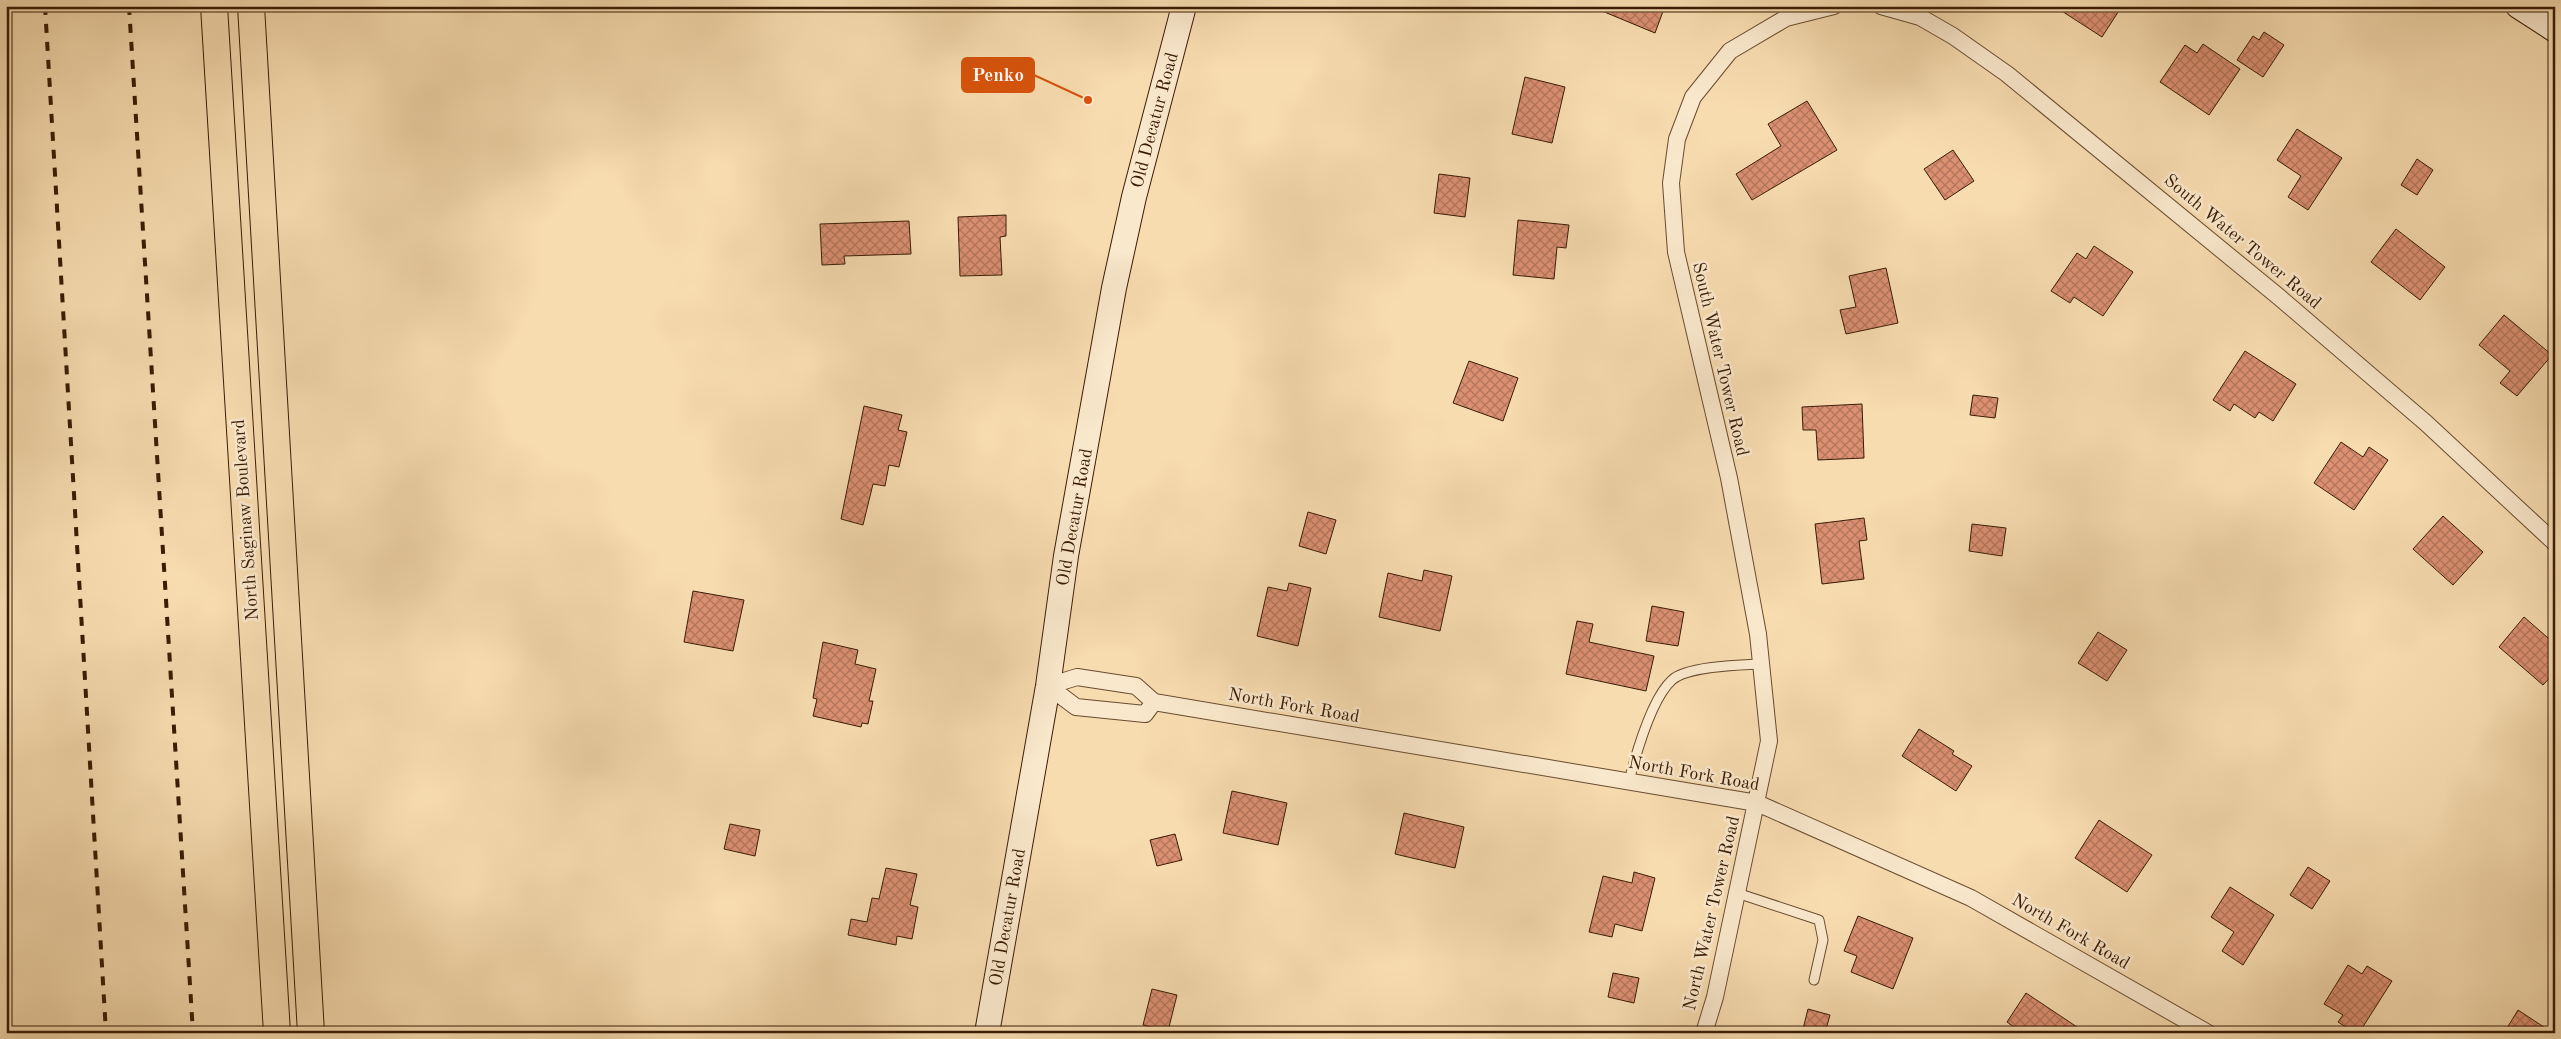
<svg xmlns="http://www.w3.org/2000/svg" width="2561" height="1039" viewBox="0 0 2561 1039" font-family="'Old Standard TT',serif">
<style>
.building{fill:url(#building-cross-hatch);stroke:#3a1c04}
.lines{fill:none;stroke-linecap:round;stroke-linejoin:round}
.lane-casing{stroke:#694c2f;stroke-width:11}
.street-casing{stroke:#694c2f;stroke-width:18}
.secondary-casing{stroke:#3a1c04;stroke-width:26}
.primary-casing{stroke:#3a1c04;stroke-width:28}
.lane{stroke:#fae8cc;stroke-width:9}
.street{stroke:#fae8cc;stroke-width:16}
.secondary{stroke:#fae8cc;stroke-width:24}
.primary{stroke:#f7dcb0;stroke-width:26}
.rail{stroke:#3a1c04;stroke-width:4;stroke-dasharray:9 9;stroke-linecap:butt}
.labels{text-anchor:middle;stroke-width:5;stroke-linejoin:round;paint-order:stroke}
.street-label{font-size:18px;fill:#3a1c04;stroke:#fae8cc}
.leader{fill:none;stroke:#d7530b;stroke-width:2}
.callout-dot{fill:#d7530b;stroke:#fae8cc;stroke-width:2}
.callout{fill:#d7530b;stroke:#d7530b;stroke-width:2}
.callout-label{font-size:19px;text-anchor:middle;font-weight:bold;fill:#fff}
</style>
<defs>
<pattern id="building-cross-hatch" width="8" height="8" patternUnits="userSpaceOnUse" patternTransform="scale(1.25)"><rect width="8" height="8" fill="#db9072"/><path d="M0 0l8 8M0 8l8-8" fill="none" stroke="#b3755b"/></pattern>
</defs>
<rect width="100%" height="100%" fill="#f7dcb0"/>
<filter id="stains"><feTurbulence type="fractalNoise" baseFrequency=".004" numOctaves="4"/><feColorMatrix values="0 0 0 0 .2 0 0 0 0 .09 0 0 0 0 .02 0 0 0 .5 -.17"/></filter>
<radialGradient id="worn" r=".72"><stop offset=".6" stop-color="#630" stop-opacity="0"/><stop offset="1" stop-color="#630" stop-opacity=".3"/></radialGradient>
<!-- building -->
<path class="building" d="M1590 6H1665L1655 33Z
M2054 6H2122L2102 37Z
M2264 32 2284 45 2263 77 2237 60 2253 36 2259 40Z
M2203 44 2240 69 2209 115 2160 82 2185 45 2197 53Z
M1525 77 1565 87 1552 143 1512 134Z
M1807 101 1837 150 1752 200 1736 174 1781 146 1768 124Z
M2297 129 2342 158 2308 210 2288 197 2301 176 2277 160Z
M1953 150 1974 181 1945 200 1924 169Z
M2417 159 2433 170 2417 195 2401 185Z
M1439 174 1470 178 1465 217 1434 213Z
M1006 215V236L1000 237 1002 275 960 276 958 217Z
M1518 220 1569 225 1566 248 1557 247 1554 279 1513 275Z
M909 221 911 254 844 256 845 264 822 265 820 224Z
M2396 229 2445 267 2420 300 2371 262Z
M2094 246 2133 272 2103 316 2074 297 2070 303 2051 291 2077 253 2086 259Z
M1886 268 1898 323 1846 334 1840 310 1856 307 1849 276Z
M2504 315 2552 355 2517 396 2500 383 2510 371 2479 345Z
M2245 351 2296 384 2273 421 2259 412 2255 418 2234 404 2230 411 2213 400Z
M1469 361 1518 378 1503 421 1453 403Z
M1973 395 1998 398 1995 418 1970 415Z
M1862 404 1864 458 1818 460 1816 430H1803L1802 407Z
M864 406 902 415 898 430 907 432 899 467 889 465 885 486 873 484 863 525 841 519Z
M2341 442 2363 457 2369 447 2388 460 2354 510 2314 483Z
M1308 512 1336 520 1326 554 1299 546Z
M2443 516 2483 552 2453 585 2413 549Z
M1864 518 1867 540 1859 541 1864 579 1822 584 1815 524Z
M1972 524 2006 528 2002 556 1969 551Z
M1424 570 1452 576 1440 631 1379 617 1388 573 1422 581Z
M1289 583 1311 588 1298 646 1257 636 1268 587 1287 591Z
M693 591 744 600 733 651 684 642Z
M1652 606 1684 612 1678 646 1646 641Z
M2524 617 2555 644V672L2543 685 2499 647Z
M1577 621 1593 624 1589 642 1654 656 1646 691 1566 674Z
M2098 632 2127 650 2107 681 2078 663Z
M823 642 858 650 855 664 876 669 869 701H873L868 724 862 723 861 727 813 716 817 699 813 698Z
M1919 729 1954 751 1952 754 1972 766 1956 791 1902 756Z
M1232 791 1287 803 1278 845 1223 833Z
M1404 813 1464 827 1455 868 1395 854Z
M2099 820 2152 855 2127 892 2075 858Z
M730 824 760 830 755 856 724 849Z
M1175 834 1182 860 1157 866 1150 840Z
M2308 867 2330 881 2312 909 2290 895Z
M886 868 917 874 910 905 918 907 912 939 897 936 896 945 848 935 851 919 867 922 872 898 879 899Z
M1634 872 1655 878 1642 931 1615 924 1612 937 1589 932 1603 876 1632 883Z
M2230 887 2274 915 2243 965 2222 951 2234 932 2211 917Z
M1858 916 1913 938 1893 989 1851 972 1857 956 1844 951Z
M2348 965 2362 974 2367 966 2392 981 2359 1033H2355L2338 1022 2343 1015 2324 1004Z
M1613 973 1639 978 1634 1003 1608 997Z
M1152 989 1177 995 1168 1031 1143 1025Z
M2026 993 2086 1033H2022L2007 1022Z
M1808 1009 1830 1015 1825 1033H1802Z
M2518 1010 2553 1033H2504Z"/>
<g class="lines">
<!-- lane casing -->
<g class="lane-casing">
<path id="lane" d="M1629 781C1636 754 1651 699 1672 680 1687 666 1741 665 1761 664
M1737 893 1819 920 1823 940 1814 980"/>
</g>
<!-- street casing -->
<g class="street-casing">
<path id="street" d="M1881 6 1920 17 1953 36 2007 74 2279 297 2426 423 2555 543
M1048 686 1077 677 1136 686 1154 702 1757 803 1971 898 2208 1033
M1048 686 1076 707 1145 714 1154 702
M1704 1033 1715 997 1769 741 1758 634 1729 478 1676 252 1671 183 1677 139 1693 97 1730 51 1786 18 1834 6"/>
</g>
<!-- secondary casing -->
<g class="secondary-casing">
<path id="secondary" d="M2518 6 2555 30
M987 1033 1048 686 1066 556 1114 288 1134 197 1184 6"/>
</g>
<!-- primary casing -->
<g class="primary-casing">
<path id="primary" d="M214 6 277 1033
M251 6 311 1033"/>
</g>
<!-- lane -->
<use href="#lane" class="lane"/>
<!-- street -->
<use href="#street" class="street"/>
<!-- secondary -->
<use href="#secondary" class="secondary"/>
<!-- primary -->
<use href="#primary" class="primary"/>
<!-- rail -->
<path class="rail" d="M45 6 106 1033
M129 6 193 1033"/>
</g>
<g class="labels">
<!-- street labels -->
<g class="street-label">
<text transform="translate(1154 120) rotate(-75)" y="6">Old Decatur Road</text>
<text transform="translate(2243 241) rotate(40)" y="6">South Water Tower Road</text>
<text transform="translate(1721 359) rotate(77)" y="6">South Water Tower Road</text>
<text transform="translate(1074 517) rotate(-80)" y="6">Old Decatur Road</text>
<text transform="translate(245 520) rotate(-94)" y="6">North Saginaw Boulevard</text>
<text transform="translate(1294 705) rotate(10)" y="6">North Fork Road</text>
<text transform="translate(1694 773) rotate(10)" y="6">North Fork Road</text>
<text transform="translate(1711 913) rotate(-77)" y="6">North Water Tower Road</text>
<text transform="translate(1007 917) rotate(-80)" y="6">Old Decatur Road</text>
<text transform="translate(2071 931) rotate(30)" y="6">North Fork Road</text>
</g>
</g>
<!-- callouts -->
<path class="leader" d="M1088 100L1034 75"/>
<circle class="callout-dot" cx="1088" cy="100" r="5"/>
<rect class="callout" x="962" y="58" width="72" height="34" rx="5"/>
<g class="callout-label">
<text x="998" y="81">Penko</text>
</g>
<!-- margin -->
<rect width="2561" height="1039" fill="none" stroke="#f7dcb0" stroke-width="25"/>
<rect x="8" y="8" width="2546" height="1024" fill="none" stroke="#3a1c04" stroke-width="2.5"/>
<rect x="12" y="12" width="2536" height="1014" fill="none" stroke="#3a1c04"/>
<rect width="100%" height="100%" filter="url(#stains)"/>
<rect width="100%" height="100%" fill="url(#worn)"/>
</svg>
